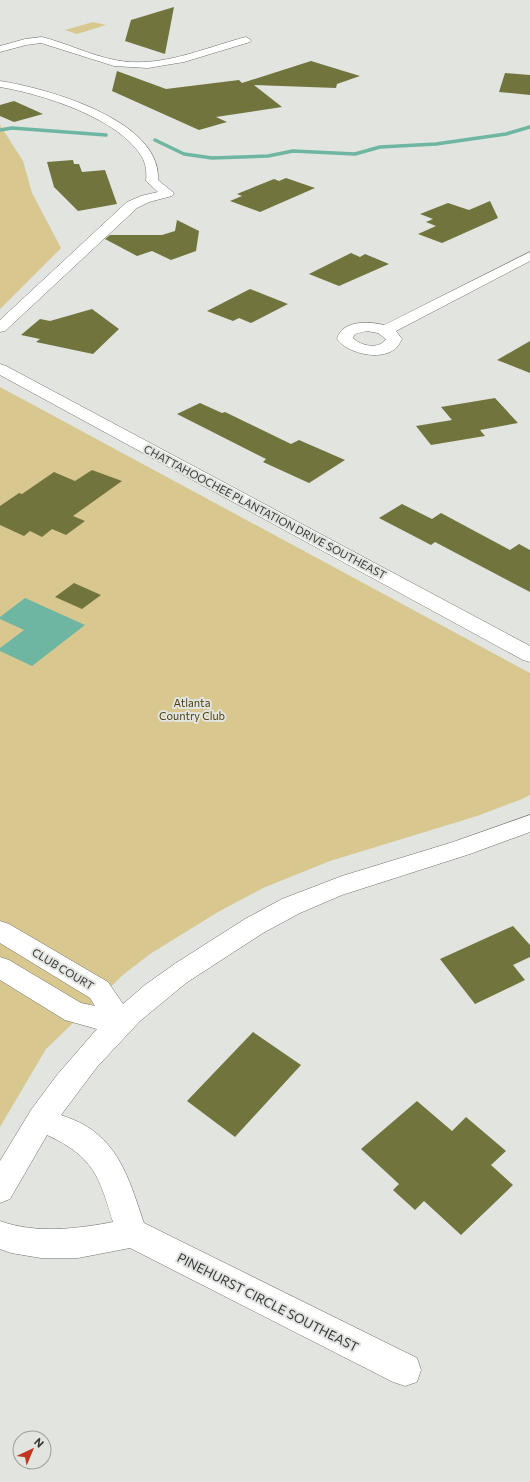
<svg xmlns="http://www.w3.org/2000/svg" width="530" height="1482" viewBox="0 0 530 1482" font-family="Commissioner,sans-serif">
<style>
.green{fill:#d8c78f}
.water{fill:#6eb6a2}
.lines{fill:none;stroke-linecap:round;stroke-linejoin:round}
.stream{stroke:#6eb6a2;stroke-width:3.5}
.building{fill:#71753d}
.minor-casing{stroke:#70736f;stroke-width:1}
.minor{fill:#fff;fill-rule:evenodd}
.labels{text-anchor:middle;stroke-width:4;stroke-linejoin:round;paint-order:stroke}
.street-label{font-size:11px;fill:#393a38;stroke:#e1e4df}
.park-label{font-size:11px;fill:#4d3f11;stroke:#e1e4df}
.near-street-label{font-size:13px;fill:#393a38;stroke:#e1e4df}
</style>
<rect width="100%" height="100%" fill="#e1e4df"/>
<!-- green -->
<path class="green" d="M93 22 106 25 77 34 65 30Z
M0 125 23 161 32 193 61 248 0 309Z
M0 387 530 673V795L522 799 477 816 330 861 263 888 218 912 150 954 124 974 46 1049 0 1127Z"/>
<!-- water -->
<path class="water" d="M25 598 85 625 32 666 0 651V648L24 630 0 619V617Z"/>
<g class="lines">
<!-- stream -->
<path class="stream" d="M0 130 12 128 106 135
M155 140 184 154 212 158 268 156 293 151 355 154 380 147 436 144 506 134 530 127"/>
</g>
<!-- building -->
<path class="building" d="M174 7 165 54 125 41 131 20Z
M311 61 360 76 337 84 336 88 254 85 282 107 216 117 227 122 199 130 112 91 117 71 166 89 239 80 242 83Z
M505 73 530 75V95L499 92Z
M14 101 43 114 14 122 0 116V105Z
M73 160 74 164H79L82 172 105 170 117 204 78 211 54 187 47 162Z
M286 178 315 188 260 212 230 201 242 196 237 194 274 179 279 181Z
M490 201 498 218 442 243 418 234 436 226 426 222 433 219 420 214 448 203 469 210Z
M177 220 199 231 196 251 171 260 152 251 137 256 105 239 110 235H162L175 231Z
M351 253 360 257 365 254 389 264 339 286 309 274Z
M250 289 288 304 251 323 239 318 233 321 207 311Z
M92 309 119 329 93 354 36 342 40 339 21 335 40 319 50 321Z
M530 341V373L497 360Z
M495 398 518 423 480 430 485 436 431 445 416 426 452 420 441 407Z
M200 403 222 413 225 412 291 444 299 440 345 460 309 483 263 462 266 459 177 414Z
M92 470 122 481 73 516 85 521 66 535 52 529 42 537 30 531 24 536 0 525V506L19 493 22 494 54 472 75 481Z
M402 504 432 519 441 513 510 550 519 544 530 550V592L435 542 431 545 379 518Z
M74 583 101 595 82 609 55 597Z
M513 926 530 945V957L513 965 525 980 475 1004 440 959Z
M253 1032 301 1065 235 1137 187 1101Z
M417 1101 452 1131 466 1117 506 1151 491 1165 513 1185 461 1235 424 1201 415 1210 393 1190 399 1184 361 1149Z"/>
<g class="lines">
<!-- minor casing -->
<g class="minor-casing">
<path id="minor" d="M42 37C66 43 90 55 115 60 160 69 203 48 246 37L251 40 250 42 184 62 148 68 114 66 41 43 26 45 0 52V46L25 39Z
M0 81C46 88 162 120 158 180L174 193 172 196 149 202 137 208 5 331 0 332V320L127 202 141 196 158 192 146 181C147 173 146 164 142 157 119 118 42 94 0 87Z
M530 252V261L396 331 402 339C400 342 399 345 397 347 383 362 348 354 337 339 342 320 369 321 384 325ZM367 331 378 333 386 339C379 350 361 346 353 338L355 334Z
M0 364 6 366 530 646V662L523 660 0 375Z
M530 815V832L470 854 342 895 300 913 263 933 186 983 140 1021 97 1067 61 1115C69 1118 78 1121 86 1126 122 1148 131 1186 144 1223L417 1358 421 1370 417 1382 405 1386 393 1382 130 1248 78 1258H41L11 1253 0 1249V1221C36 1234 76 1229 113 1222 99 1176 94 1157 47 1135L10 1199 0 1203V1161L31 1110 57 1075 97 1029 65 1020 0 980V957L9 960 81 1003 95 1006 90 998 0 943V921L9 924 108 982 123 1004 145 985 176 963 245 919 282 899 342 876 453 842Z"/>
</g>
<!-- minor -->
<use href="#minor" class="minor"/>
</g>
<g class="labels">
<!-- street labels -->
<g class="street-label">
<text transform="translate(265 512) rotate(28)" y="4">CHATTAHOOCHEE PLANTATION DRIVE SOUTHEAST</text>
<text transform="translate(63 969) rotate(31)" y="4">CLUB COURT</text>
</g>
<!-- park labels -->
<g class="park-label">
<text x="192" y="707">Atlanta<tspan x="192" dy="13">Country Club</tspan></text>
</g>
<!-- near-street labels -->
<g class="near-street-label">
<text transform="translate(268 1302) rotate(27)" y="5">PINEHURST CIRCLE SOUTHEAST</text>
</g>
</g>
<!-- north arrow -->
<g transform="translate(32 1450) rotate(44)"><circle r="19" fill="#e1e4df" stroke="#9ea09c"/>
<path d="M0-3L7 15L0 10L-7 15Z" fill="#c23621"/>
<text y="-6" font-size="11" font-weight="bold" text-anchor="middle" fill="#393a38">N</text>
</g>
</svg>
